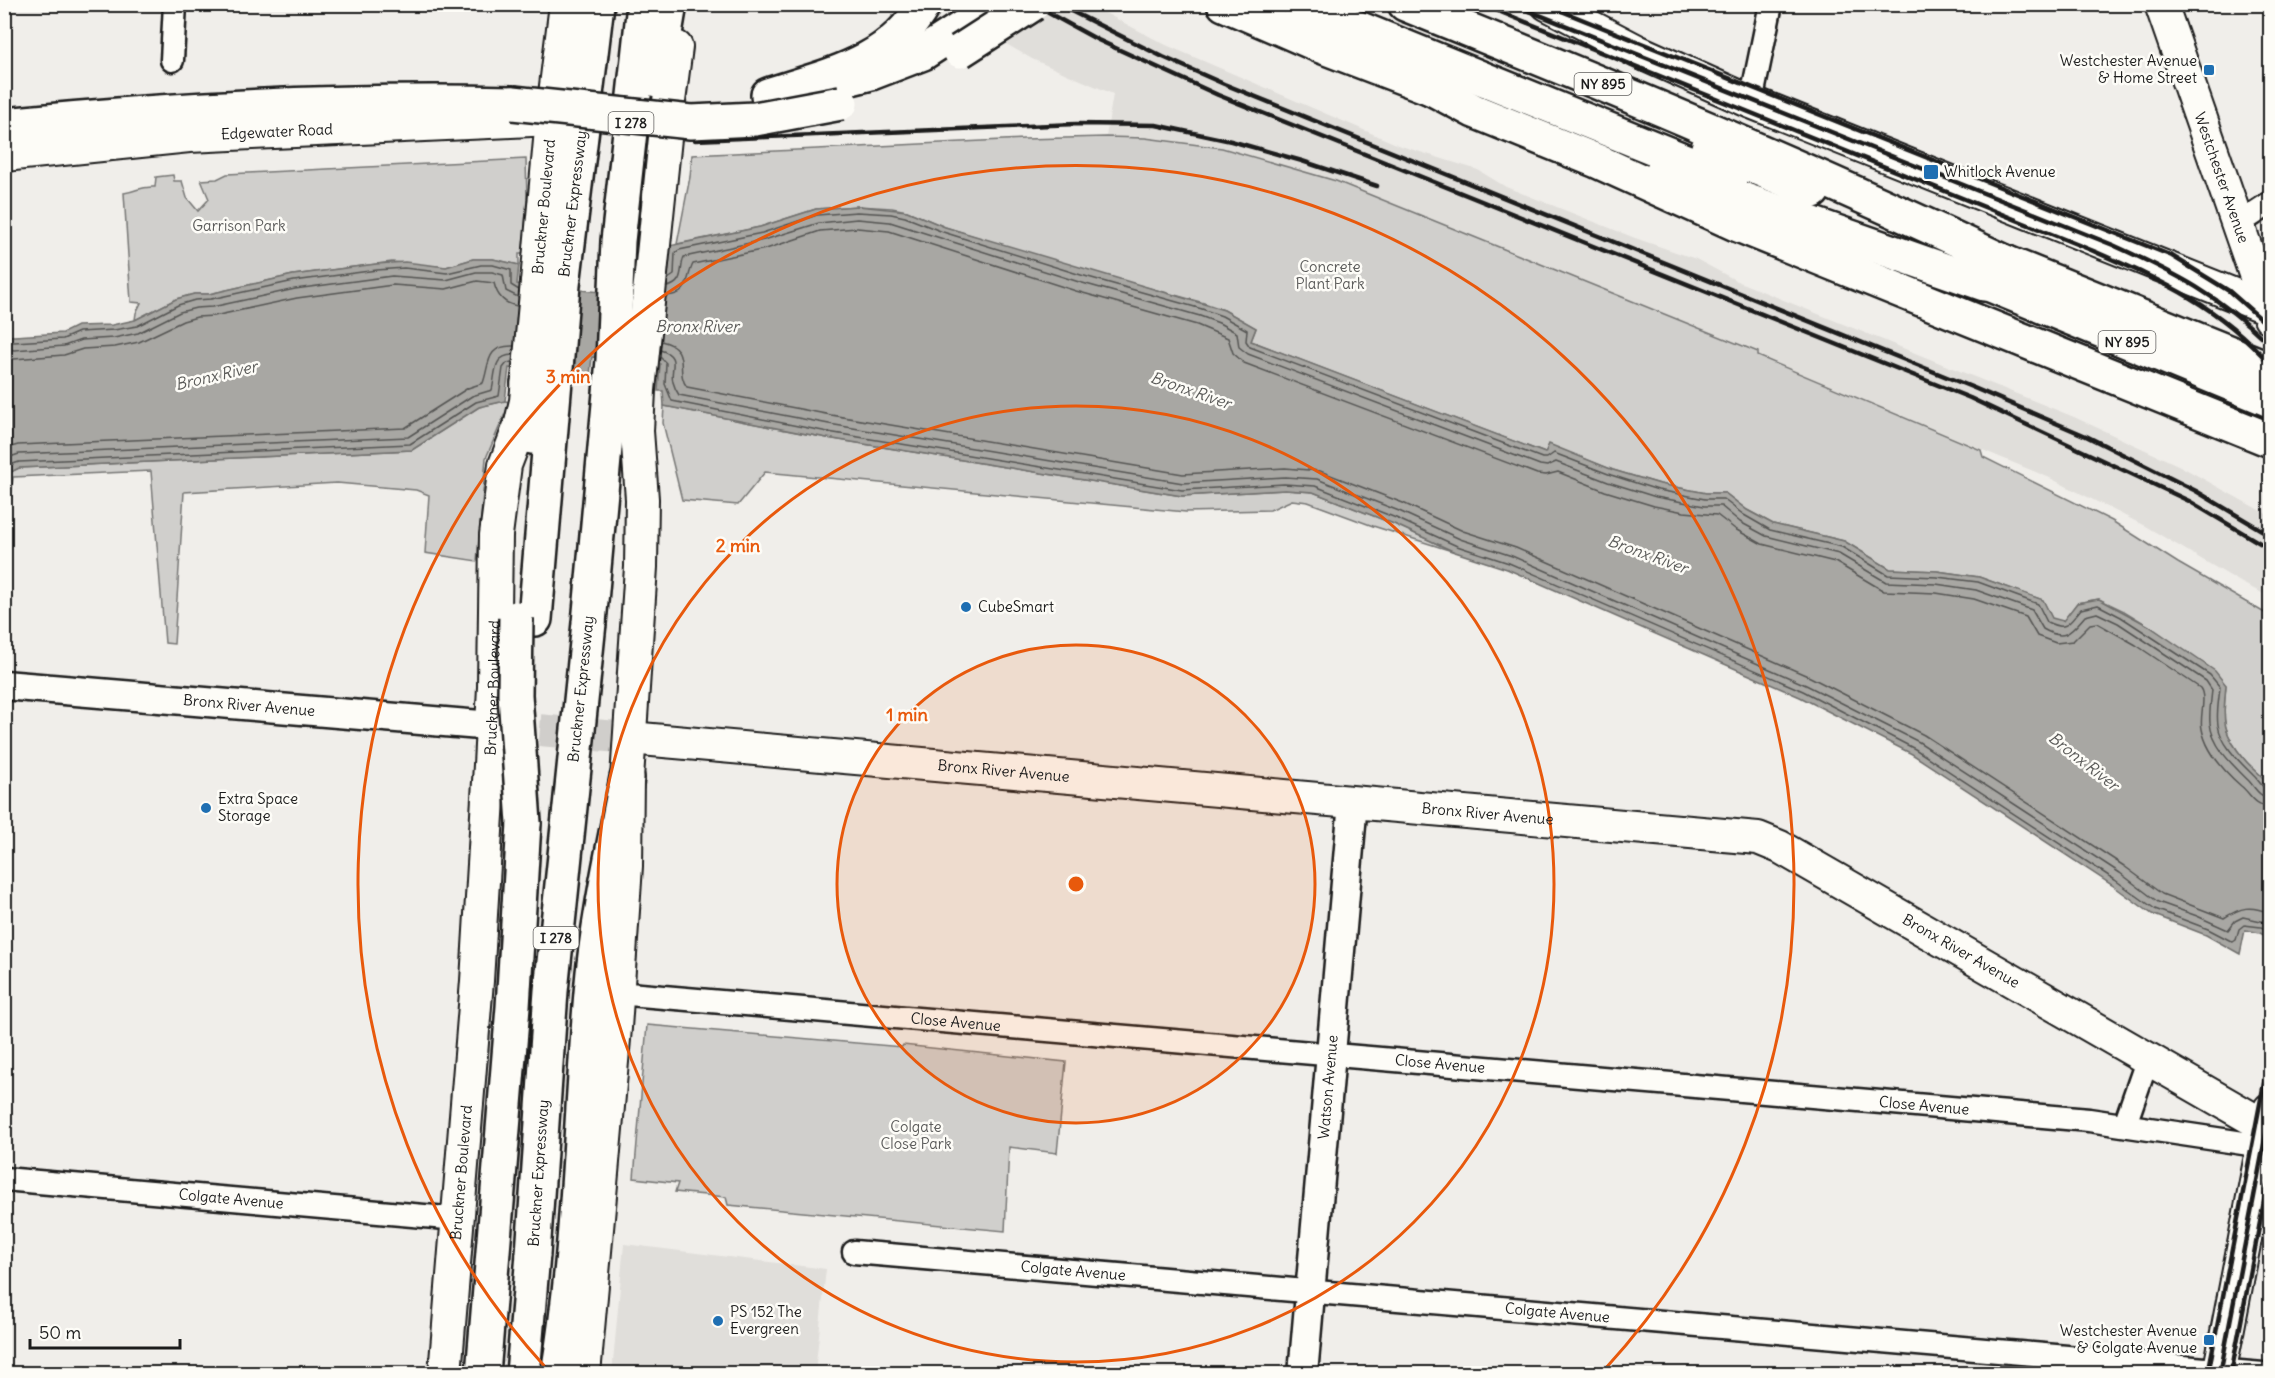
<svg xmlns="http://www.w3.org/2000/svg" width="2275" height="1378" viewBox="0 0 2275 1378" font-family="Delius,sans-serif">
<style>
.built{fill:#e0deda}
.green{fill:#d0cfcc;stroke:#767674;stroke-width:1.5}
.water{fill:#a8a7a3;stroke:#706f6d;stroke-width:1.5}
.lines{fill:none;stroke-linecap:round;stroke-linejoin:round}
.shore{stroke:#545452;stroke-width:1.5}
.secondary-tunnel{stroke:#d0cecb;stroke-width:32;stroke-dasharray:32 16;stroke-linecap:butt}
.minor-casing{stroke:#1c1c1c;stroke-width:27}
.tertiary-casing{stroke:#1c1c1c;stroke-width:33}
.secondary-casing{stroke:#1c1c1c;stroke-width:36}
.primary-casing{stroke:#1c1c1c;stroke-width:38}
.motorway-casing{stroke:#1c1c1c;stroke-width:38}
.minor{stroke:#fdfcf7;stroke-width:22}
.tertiary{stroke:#fdfcf7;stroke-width:28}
.secondary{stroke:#fdfcf7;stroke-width:32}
.primary{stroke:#fdfcf7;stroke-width:33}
.motorway{stroke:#fdfcf7;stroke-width:33}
.rail{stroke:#1c1c1c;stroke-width:4.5}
.primary-bridge-casing{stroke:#1c1c1c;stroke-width:38;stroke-linecap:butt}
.motorway-bridge-casing{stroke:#1c1c1c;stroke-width:38;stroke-linecap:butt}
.primary-bridge{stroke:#fdfcf7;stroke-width:33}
.motorway-bridge{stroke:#fdfcf7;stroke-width:33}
.ring{fill:none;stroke:#e8590c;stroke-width:3}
.poi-dot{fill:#1f6fb2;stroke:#fdfcf7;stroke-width:2}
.labels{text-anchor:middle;stroke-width:5;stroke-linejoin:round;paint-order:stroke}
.shield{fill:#fdfcf7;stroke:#605f5e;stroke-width:1.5}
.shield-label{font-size:14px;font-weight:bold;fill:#1c1c1c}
.poi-label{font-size:15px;fill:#1c1c1c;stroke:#fdfcf7;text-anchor:start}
.street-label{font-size:15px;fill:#1c1c1c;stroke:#fdfcf7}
.park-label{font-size:15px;fill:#5b5b5a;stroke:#fdfcf7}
.water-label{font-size:16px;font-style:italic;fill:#5b5b59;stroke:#fdfcf7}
.centre{fill:#e8590c;stroke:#fdfcf7;stroke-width:3}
.ring-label{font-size:18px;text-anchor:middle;font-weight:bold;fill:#e8590c;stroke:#fdfcf7;stroke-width:5;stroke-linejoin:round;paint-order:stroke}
</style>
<rect width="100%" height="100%" fill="#f0eeea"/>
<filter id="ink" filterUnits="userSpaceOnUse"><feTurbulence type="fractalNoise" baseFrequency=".0167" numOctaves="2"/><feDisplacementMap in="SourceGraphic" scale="12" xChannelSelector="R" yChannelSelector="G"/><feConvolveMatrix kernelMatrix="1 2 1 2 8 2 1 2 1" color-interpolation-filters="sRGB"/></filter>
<g filter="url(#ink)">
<!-- built -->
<path class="built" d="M940 5H1090L1166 45 1401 146 1478 170 1506 187 1635 238 1696 259 1739 282 2074 417 2180 466 2270 516V597L2242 583 2145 526 2050 478 1757 356 1758 352 1336 181 1222 148 1145 138 1106 137 1113 94 1032 59Z
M624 1244 826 1269 815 1373H612Z"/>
<!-- green -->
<path class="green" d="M1106 137 1145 138 1222 148 1336 181 1758 352V356L1981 450 1983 457 2112 521 2178 563 2270 616V788C2263 774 2254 771 2245 760 2221 732 2223 720 2226 685L2149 626 2124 611 2099 599 2077 603 2063 622 2052 619 2043 600 1979 577 1937 571 1890 569 1844 541 1773 524 1747 510 1725 493H1706L1660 484 1613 470 1549 445 1545 453 1251 341 1256 328 1224 310 1204 303 1083 270 945 227 907 211 892 208 858 206 816 209 760 227 677 244 690 177 692 155 1024 139Z
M526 159 527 199 523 254H519V265L493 259H473L446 267 392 262 293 275 209 294H194L176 299 135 320 136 313 141 303 131 302 124 193C139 191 139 186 155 187L156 177 173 175 174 181H182L187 198 198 211 209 199 201 180 217 179 227 174Z
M505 401 510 402 486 458 477 561 425 553 429 495 416 490 337 483 184 492 174 644 165 643 151 471 13 477 10 504 5 505 4 475 19 468 412 450 479 407Z
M664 406 827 438 1182 496 1285 490 1313 492 1394 524 1455 552 1373 526 1308 502 1292 500 1270 510 1186 512 765 472 738 505 682 500 663 423Z
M647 1025 902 1047 903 1045 1066 1062 1057 1153 1009 1147 1005 1231 728 1205 726 1197 675 1192 678 1183 634 1178Z"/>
<!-- water -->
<path class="water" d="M858 206 907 211 945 227 1224 310 1256 328 1251 341 1545 453 1549 444 1613 470 1660 484 1706 493H1725L1747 510 1773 524 1844 541 1890 569 1937 571 1979 577 2043 600 2052 618 2063 621 2077 603 2099 599 2149 626 2215 671 2226 685C2223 720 2221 732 2245 760 2254 771 2263 774 2270 788V938L2260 933 2245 930 2240 954 2206 935 2152 914 2112 885 1912 754 1800 697 1507 569 1455 552 1394 524 1313 492 1285 490 1182 496 827 438 664 406 663 391H658L660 364 592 357 590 375 509 368 505 401 479 407 412 450 19 468 5 475 4 335 14 336 63 333 77 326 112 325 135 320 176 299 194 294H209L293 275 376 264 405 262 446 267 473 259H493L519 265 517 284 601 292 602 270 668 274 669 246 760 227 816 209Z"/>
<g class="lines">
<!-- shore -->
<path class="shore" d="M668 279 674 275 675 253 679 250 762 233 817 215 857 212 891 214 905 217 943 232 1081 275 1202 309 1222 316 1247 330 1246 341 1250 347 1542 458H1547L1554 453 1611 475 1658 490 1705 499H1723L1744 515 1770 530 1842 547 1888 575 1937 577 1978 582 2038 604 2047 622C2067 632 2069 623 2081 609L2098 605 2121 617 2210 675 2220 687C2219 700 2216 713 2218 725 2221 745 2240 762 2253 775 2260 781 2262 789 2270 790
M667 287C685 283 679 269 684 257L764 240 819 223 857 219 890 222 1079 282 1200 316 1219 323 1237 333 1239 347 1248 354 1540 465 1547 466 1556 462 1608 482 1656 497 1704 506H1721L1740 522 1766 536 1839 554 1886 582 1936 584 1976 590 2032 610 2043 629C2065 642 2071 632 2085 616L2097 613 2118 623 2206 681 2212 690C2211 701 2209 712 2210 723 2212 747 2234 766 2249 781 2256 789 2259 797 2270 797
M666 296C691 294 685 280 693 264L766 249 820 231 857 228 889 231 1076 291 1197 325 1228 338 1233 353 1244 363 1537 474 1546 475 1558 472 1605 491 1654 506 1684 512 1717 515 1735 529 1762 544 1835 562 1884 591 1936 593 1974 599 2026 617 2037 636 2056 643 2073 641 2090 624 2097 623 2136 645 2200 688C2207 698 2199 717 2202 729 2206 751 2225 772 2241 786 2252 795 2254 806 2270 806
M4 341 14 342 63 339 79 332 114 330 137 326 178 305 195 300 211 299 294 281 377 270 404 268 447 273 481 265H493L511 270V285L519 290
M661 341C693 348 674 371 687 387L831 415 1183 474 1285 468 1320 471 1403 503 1463 531 1516 548 1810 677 1924 735 2124 866 2162 894 2224 918C2241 907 2250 905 2270 913
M4 348 14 350 64 346 81 340 114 338 138 333 180 312 196 308 212 307 295 289 392 276 446 280 476 272H492L503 275 506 291 518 297
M660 350C682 356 669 369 673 382 674 386 677 392 679 395L829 424 1183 483 1285 477 1317 479 1399 511 1460 539 1512 556 1806 685 1919 742 2120 873 2158 902 2197 916 2228 930 2235 921 2243 917 2270 923
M4 357 14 359 64 355 83 349 115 347 139 342 183 321 197 317 214 316 297 298 393 285 446 289 477 281 494 283C497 296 504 304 517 306
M660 357 666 363 665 384 672 401 828 432 1182 490 1284 484 1315 486 1396 518 1457 546 1509 563 1803 691 1915 749 2115 880 2155 909 2208 929 2233 942 2236 940 2239 929 2244 925 2261 927 2270 931
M4 449 18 445 405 428 468 388 483 383C490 364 485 345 514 346
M4 459 19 454 408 437 472 396 492 390C496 375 492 355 513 355
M4 467 19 462 410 444 476 402 499 396 503 368 507 363 512 362"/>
<!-- secondary-tunnel -->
<path class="secondary-tunnel" d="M492 726 630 738"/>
<!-- minor casing -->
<g class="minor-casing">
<g id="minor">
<path d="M172 60 175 4"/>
<path d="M1751 102 1771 4"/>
<path d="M2238 224 2270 203"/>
<path id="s1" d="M617 993 2089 1120 2263 1146"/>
<path d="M2125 1124 2148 1058"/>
<path id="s2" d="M4 1179 458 1219"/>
<path id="s3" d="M854 1252 2263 1374"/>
</g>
</g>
<!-- tertiary casing -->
<g class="tertiary-casing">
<g id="tertiary">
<path id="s4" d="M4 685 492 726"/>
<path id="s5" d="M1303 1374 1353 802"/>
</g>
</g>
<!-- secondary casing -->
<g class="secondary-casing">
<g id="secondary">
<path d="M1547 4 1637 51 1751 102 2267 308"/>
<path id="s6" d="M2161 4 2270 317"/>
<path id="s7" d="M4 155 189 136 552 119"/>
<path id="s8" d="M630 738 1758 838 1780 847 2270 1129"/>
<path id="s9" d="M445 1374 477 981 490 765 494 687 496 535 505 465 521 423 526 401 552 119 566 4"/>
<path d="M584 1374 615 1028 626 866 627 778 641 567 642 499 637 431 639 390 668 109 676 47"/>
<path d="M2219 1374 2270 1109"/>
</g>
</g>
<!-- primary casing -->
<g class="primary-casing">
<path id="primary" d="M1299 4 1730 179
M843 80 871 73 923 53 999 4
M4 125C174 108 343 99 513 103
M1708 148 1813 191
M1979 254 2005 262 2270 369
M1959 272 2270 400"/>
</g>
<!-- motorway casing -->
<g class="motorway-casing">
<g id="motorway">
<path d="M1224 4 1321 46 1431 88 1452 93"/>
<path d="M1405 4C1607 85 1809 169 2005 262"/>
<path d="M657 80 670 4"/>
<path d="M1431 88 1474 111 1597 161 1738 225 2270 440"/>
<path d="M768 95C829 75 890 64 924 4"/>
<path d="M1663 171 1984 284"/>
<path d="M528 383 535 417 532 437"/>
<path id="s10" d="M535 619 563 285 597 4"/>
<path d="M589 623 613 360 618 241 644 4"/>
<path d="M483 1374 513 1007 524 823"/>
<path d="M523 1374 533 1254"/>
<path d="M558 1374C579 1248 580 1120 591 993 597 921 613 850 627 778"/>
</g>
</g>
<!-- minor -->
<use href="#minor" class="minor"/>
<!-- tertiary -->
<use href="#tertiary" class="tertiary"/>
<!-- secondary -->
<use href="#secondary" class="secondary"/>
<!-- primary -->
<use href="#primary" class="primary"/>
<!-- motorway -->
<use href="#motorway" class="motorway"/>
<!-- rail -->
<path class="rail" d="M1032 4 1098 40 1218 95 1970 398 2189 501 2270 549
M1057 4 1163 57 1224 84 1974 388 2086 436 2196 491 2270 535
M1481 4 2091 250C2162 281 2217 304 2270 364
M1512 4 2113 245C2177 274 2219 295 2270 345
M1544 4 2172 256 2229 291 2270 327
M695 140 1076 124 1156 125 1231 141 1302 161 1377 186
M2208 1374 2270 1052
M2220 1374 2270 1113
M2231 1374 2270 1170"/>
<!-- primary-bridge casing -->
<g class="primary-bridge-casing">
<path id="primary-bridge" d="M960 51 1033 4
M513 103 691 122 755 119 841 103"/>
</g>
<!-- motorway-bridge casing -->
<g class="motorway-bridge-casing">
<g id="motorway-bridge">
<path d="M516 618 515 695 524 823"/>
<path id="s11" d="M533 1254 551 991 589 623"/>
</g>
</g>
<!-- primary-bridge -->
<use href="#primary-bridge" class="primary-bridge"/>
<!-- motorway-bridge -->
<use href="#motorway-bridge" class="motorway-bridge"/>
</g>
</g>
<!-- distance rings -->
<circle cx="1076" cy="884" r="239" fill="#e8590c" fill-opacity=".12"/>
<g class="ring">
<circle cx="1076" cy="884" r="239"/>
<circle cx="1076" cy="884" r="478"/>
<path d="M547 1369A718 718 0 1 1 1605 1369"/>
</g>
<!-- markers -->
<g class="poi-dot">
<rect x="2203" y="64" width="12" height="12" rx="3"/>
<rect x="1923" y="164" width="16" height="16" rx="3"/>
<circle cx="966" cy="607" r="6"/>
<circle cx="206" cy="808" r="6"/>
<circle cx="718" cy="1321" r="6"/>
<rect x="2203" y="1334" width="12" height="12" rx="3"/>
</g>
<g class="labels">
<!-- shield labels -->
<g class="shield">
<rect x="1574.5" y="73" width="57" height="22" rx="4.5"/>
<rect x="608.5" y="112" width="45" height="22" rx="4.5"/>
<rect x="2098.5" y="331" width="57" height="22" rx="4.5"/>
<rect x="533.5" y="927" width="45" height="22" rx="4.5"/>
</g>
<g class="shield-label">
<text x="1603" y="89">NY 895</text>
<text x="631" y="128">I 278</text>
<text x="2127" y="347">NY 895</text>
<text x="556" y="943">I 278</text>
</g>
<!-- poi labels -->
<g class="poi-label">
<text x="2197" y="66" text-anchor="end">Westchester Avenue<tspan x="2197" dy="17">&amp; Home Street</tspan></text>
<text x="1944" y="177">Whitlock Avenue</text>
<text x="978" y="612">CubeSmart</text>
<text x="218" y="804">Extra Space<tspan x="218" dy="17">Storage</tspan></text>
<text x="730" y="1317">PS 152 The<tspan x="730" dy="17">Evergreen</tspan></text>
<text x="2197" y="1336" text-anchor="end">Westchester Avenue<tspan x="2197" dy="17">&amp; Colgate Avenue</tspan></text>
</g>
<!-- street labels -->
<g class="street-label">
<text dy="5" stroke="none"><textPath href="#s7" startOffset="274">Edgewater Road</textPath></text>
<text dy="5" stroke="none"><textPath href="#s6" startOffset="184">Westchester Avenue</textPath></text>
<text dy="5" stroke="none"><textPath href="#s10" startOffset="417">Bruckner Expressway</textPath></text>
<text dy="5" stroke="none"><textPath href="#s9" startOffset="1174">Bruckner Boulevard</textPath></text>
<text dy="5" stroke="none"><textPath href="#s9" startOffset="688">Bruckner Boulevard</textPath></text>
<text transform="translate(581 689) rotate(-84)" y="5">Bruckner Expressway</text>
<text dy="5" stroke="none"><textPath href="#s4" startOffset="246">Bronx River Avenue</textPath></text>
<text dy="5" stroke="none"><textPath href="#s8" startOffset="375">Bronx River Avenue</textPath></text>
<text dy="5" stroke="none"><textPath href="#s8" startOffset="861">Bronx River Avenue</textPath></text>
<text dy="5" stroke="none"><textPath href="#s8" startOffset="1365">Bronx River Avenue</textPath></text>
<text dy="5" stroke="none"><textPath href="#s1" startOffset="340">Close Avenue</textPath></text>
<text dy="5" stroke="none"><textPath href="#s1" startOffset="826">Close Avenue</textPath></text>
<text dy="5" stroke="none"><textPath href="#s5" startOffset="288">Watson Avenue</textPath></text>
<text dy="5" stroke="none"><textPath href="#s1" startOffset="1312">Close Avenue</textPath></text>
<text dy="5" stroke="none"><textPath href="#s9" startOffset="202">Bruckner Boulevard</textPath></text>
<text dy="5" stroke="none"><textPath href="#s11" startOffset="81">Bruckner Expressway</textPath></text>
<text dy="5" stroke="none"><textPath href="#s2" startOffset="228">Colgate Avenue</textPath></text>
<text dy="5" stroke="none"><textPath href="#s3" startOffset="220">Colgate Avenue</textPath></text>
<text dy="5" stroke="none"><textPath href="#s3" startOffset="706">Colgate Avenue</textPath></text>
</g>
<!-- park labels -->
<g class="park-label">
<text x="239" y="231">Garrison Park</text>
<text x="1330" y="272">Concrete<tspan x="1330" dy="17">Plant Park</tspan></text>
<text x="916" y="1132">Colgate<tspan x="916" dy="17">Close Park</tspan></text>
</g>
<!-- water labels -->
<g class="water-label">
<text x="697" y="332">Bronx River</text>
<text transform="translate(216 375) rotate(-13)" y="6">Bronx River</text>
<text transform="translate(1191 390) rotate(19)" y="6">Bronx River</text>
<text transform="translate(1648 554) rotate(20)" y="6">Bronx River</text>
<text transform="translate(2084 761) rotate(38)" y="6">Bronx River</text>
</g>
</g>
<circle cx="1076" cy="884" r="9" class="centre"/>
<g class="ring-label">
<text x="568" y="383">3 min</text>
<text x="738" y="552">2 min</text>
<text x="907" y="721">1 min</text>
</g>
<!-- margin -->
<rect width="2275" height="1378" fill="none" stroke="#fdfcf7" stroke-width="24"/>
<rect x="12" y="12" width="2251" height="1354" fill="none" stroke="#1c1c1c" stroke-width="2" filter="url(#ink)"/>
<!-- scale -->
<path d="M30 1339v9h150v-9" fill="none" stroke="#1c1c1c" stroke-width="3"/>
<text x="39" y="1339" font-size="18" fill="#1c1c1c" stroke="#fdfcf7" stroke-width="4.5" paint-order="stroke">50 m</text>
</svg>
